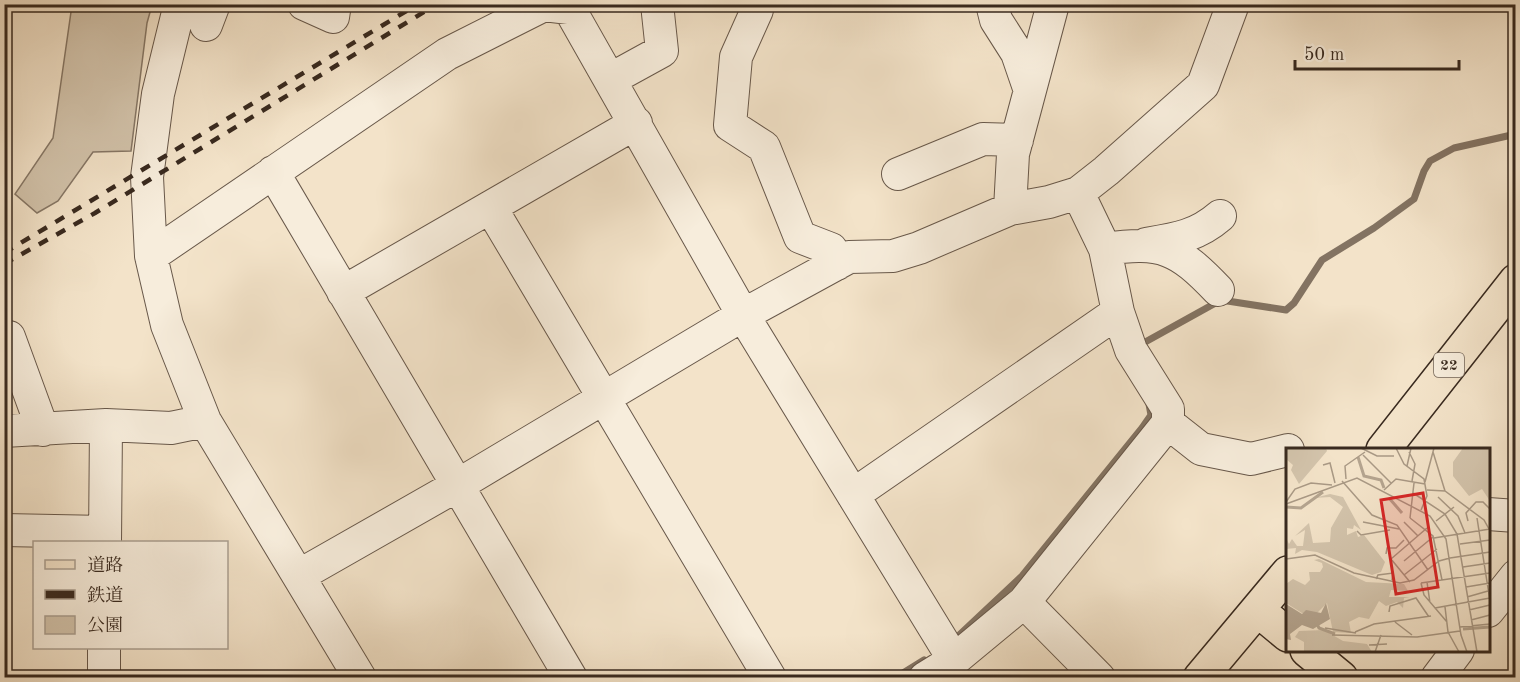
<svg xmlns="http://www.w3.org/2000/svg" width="1520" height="682" viewBox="0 0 1520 682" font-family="'Old Standard TT','Noto Serif JP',serif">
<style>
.green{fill:#d3c4ac;stroke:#867766;stroke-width:1.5}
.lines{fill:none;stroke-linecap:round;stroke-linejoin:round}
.stream{stroke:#837362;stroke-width:7}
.minor-casing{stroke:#68584a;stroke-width:34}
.major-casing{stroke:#392a1f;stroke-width:36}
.minor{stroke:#f7eddc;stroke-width:32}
.major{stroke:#f3e3c9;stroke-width:33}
.rail{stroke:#392a1f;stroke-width:4.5;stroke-dasharray:10 10;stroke-linecap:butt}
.labels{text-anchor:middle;stroke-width:6;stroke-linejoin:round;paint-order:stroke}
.shield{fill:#f7eddc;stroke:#726458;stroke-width:1.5}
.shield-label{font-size:15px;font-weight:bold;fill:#392a1f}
.inset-river{fill:none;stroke:#b4a48f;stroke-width:3}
.inset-road{fill:none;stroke:#a99985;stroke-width:1.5}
.view{fill:#d62828;fill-opacity:0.15;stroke:#d62828;stroke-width:3}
.inset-edge{fill:none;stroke:#392a1f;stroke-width:3}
</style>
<rect width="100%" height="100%" fill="#f3e3c9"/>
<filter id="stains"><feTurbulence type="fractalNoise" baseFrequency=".00333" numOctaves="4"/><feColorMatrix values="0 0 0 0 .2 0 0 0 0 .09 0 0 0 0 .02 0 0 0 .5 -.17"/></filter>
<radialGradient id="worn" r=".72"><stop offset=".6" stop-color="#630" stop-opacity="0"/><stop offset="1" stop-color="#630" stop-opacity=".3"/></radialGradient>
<!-- green -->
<path class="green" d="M72 5H152L147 23 131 151 93 152 58 201 37 213 15 194 53 138Z"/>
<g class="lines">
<!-- stream -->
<path class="stream" d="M1138 346 1221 300 1286 310 1294 303 1322 260 1374 228 1414 199 1424 171 1430 161 1454 148 1516 134
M956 638 1022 576 1142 428 1151 415 1149 404
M895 678 924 660"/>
<!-- minor casing -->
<g class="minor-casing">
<path id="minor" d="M180 4 158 94 147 177 151 256 167 325 205 421 360 678
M304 4 333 17 335 4
M756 4 757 10 736 57 730 125 764 147 800 237 831 249 837 264
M992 4 996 20 1017 53 1029 88
M206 25 214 4
M611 79 662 51 657 4
M273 172 571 678
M898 174 983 139 1017 140
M491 208 770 678
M1010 209 1013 154 1053 4
M1146 244C1176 239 1197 236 1220 216
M1105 249C1162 241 1178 248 1218 290
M151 256 447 54 544 5 569 8 743 315 954 660
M343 292 636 123
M9 337 43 430
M1168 423 1201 449 1251 459 1288 450
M4 431 106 425 171 428 205 421
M853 495 1118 312
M1488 514 1516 516
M4 530 105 532
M105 542 106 425
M300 575 458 485 743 315 849 257 893 256 919 248 1010 209 1049 202 1078 193 1106 171 1203 85 1233 4
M1024 602 1099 678
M1488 611 1516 576
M104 678V648
M925 678 954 660 1024 602 1168 423V409L1131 350 1118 312 1105 249 1078 193
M1437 678 1458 650"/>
</g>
<!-- major casing -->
<g class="major-casing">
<path id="major" d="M1383 450 1516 281
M1259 611 1288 635
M1307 650 1341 678
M1200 678 1288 573"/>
</g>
<!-- minor -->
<use href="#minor" class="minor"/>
<!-- major -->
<use href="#major" class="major"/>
<!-- rail -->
<path class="rail" d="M4 253 418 4
M4 264 95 213 437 4"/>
</g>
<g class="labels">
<!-- shield labels -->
<rect class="shield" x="1434" y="353" width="30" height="24" rx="4.5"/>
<g class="shield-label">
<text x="1449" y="370">22</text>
</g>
</g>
<!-- overview -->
<g transform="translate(1286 448)">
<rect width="204" height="204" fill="#f3e3c9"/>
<path d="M0 0H40L41 3 13 36 5 22 7 17 0 11ZM177 0H204V53L196 41 183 48 167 28V14ZM44 46 57 49 75 82 68 77 67 81 61 80V87L70 83 72 89 78 87 99 114 95 124 86 127 31 104 16 102 9 106 10 100 0 101V90L3 96 6 91 11 98H17L19 82 9 88 23 75 27 95 44 94 45 80 57 59 44 49 28 50ZM33 111 80 134 118 136 122 143 105 142 103 149H124L118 150 117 160 111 154 100 158 93 153 83 171 73 169 63 174 65 185 47 184 41 155 31 165H16L0 155V136L7 131 19 137 24 132 23 124H34L37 119 36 115 28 112ZM38 182 57 193 81 196 86 204H18V194L9 189 13 183Z" fill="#d3c4ac"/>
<path d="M40 155 44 171 27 181 16 177 4 186 5 192 0 191V156L16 166 20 162 35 165Z" fill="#b4a48f"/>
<path class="inset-river" d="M72 9 78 28 95 32 98 40M103 50 116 65M0 59 15 60 37 44M30 174 33 180 49 186M177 181 204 179"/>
<path class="inset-road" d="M75 0 91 8H108M110 0 118 16 138 31 141 48 135 62M123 4 129 16 126 33M147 4 159 43M77 7 105 35M37 17 44 15 49 35M121 18 125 0M60 31 59 18 79 4M56 33 86 67 111 77 142 122M139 34 148 0M98 42 110 31 139 36M141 42 159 43 198 72 203 81M127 45 159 66 171 86 191 204M152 49 172 68 179 85M0 54 9 41 25 35 46 37M0 56 71 30 144 68 160 91 175 187 181 204M124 70 147 88 156 132M124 70 128 35M191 70 204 153M150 73 168 59M182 73 180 65 190 54H197L204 61M77 74 113 81M118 74 132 88M71 83 75 87 104 82M148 90 204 81M174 96 204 92M100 106 101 100H110L118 92M164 110 204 104M0 111 29 107 68 125 114 135 128 132 153 113 164 110M118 113 147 89M177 119 204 115M118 127 151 101M90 131 92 127 107 125 106 132M124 134 105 111 141 80M141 134 144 155M135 135 204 125M135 135 138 147 161 174M180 139 204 135M181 149 202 143M159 159 162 184M149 160 204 150M183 162 204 157M103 164 104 158 130 150 143 169M185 172 204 167M109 174 126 187M174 179 204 176M39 180 70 185M69 184 88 176 145 168M162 184 173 204M46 187 131 189 174 183M83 197 101 196M89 204 95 187"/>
<path class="view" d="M137 45 152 139 110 146 95 52Z"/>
<rect width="204" height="204" class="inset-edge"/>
</g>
<!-- margin -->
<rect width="1520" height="682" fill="none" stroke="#f3e3c9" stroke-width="24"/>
<rect x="6" y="6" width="1508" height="670" fill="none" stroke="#392a1f" stroke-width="3"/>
<rect x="12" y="12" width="1496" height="658" fill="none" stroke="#392a1f" stroke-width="1.5"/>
<!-- legend -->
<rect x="33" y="541" width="195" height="108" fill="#f7eddc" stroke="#ab9f90" stroke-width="1.5"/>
<rect x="45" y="560" width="30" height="9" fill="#f3e3c9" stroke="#ab9f90" stroke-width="1.5"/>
<text x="87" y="571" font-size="18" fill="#392a1f">道路</text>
<rect x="45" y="590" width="30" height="9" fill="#392a1f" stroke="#ab9f90" stroke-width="1.5"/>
<text x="87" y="601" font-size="18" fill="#392a1f">鉄道</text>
<rect x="45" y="616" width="30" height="18" fill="#d3c4ac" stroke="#ab9f90" stroke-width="1.5"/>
<text x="87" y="631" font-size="18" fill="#392a1f">公園</text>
<!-- scale -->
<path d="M1295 60v9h164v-9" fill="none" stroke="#392a1f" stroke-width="3"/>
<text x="1304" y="60" font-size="18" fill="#392a1f" stroke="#f7eddc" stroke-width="4.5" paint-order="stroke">50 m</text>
<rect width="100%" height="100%" filter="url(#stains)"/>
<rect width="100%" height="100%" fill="url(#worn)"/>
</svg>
